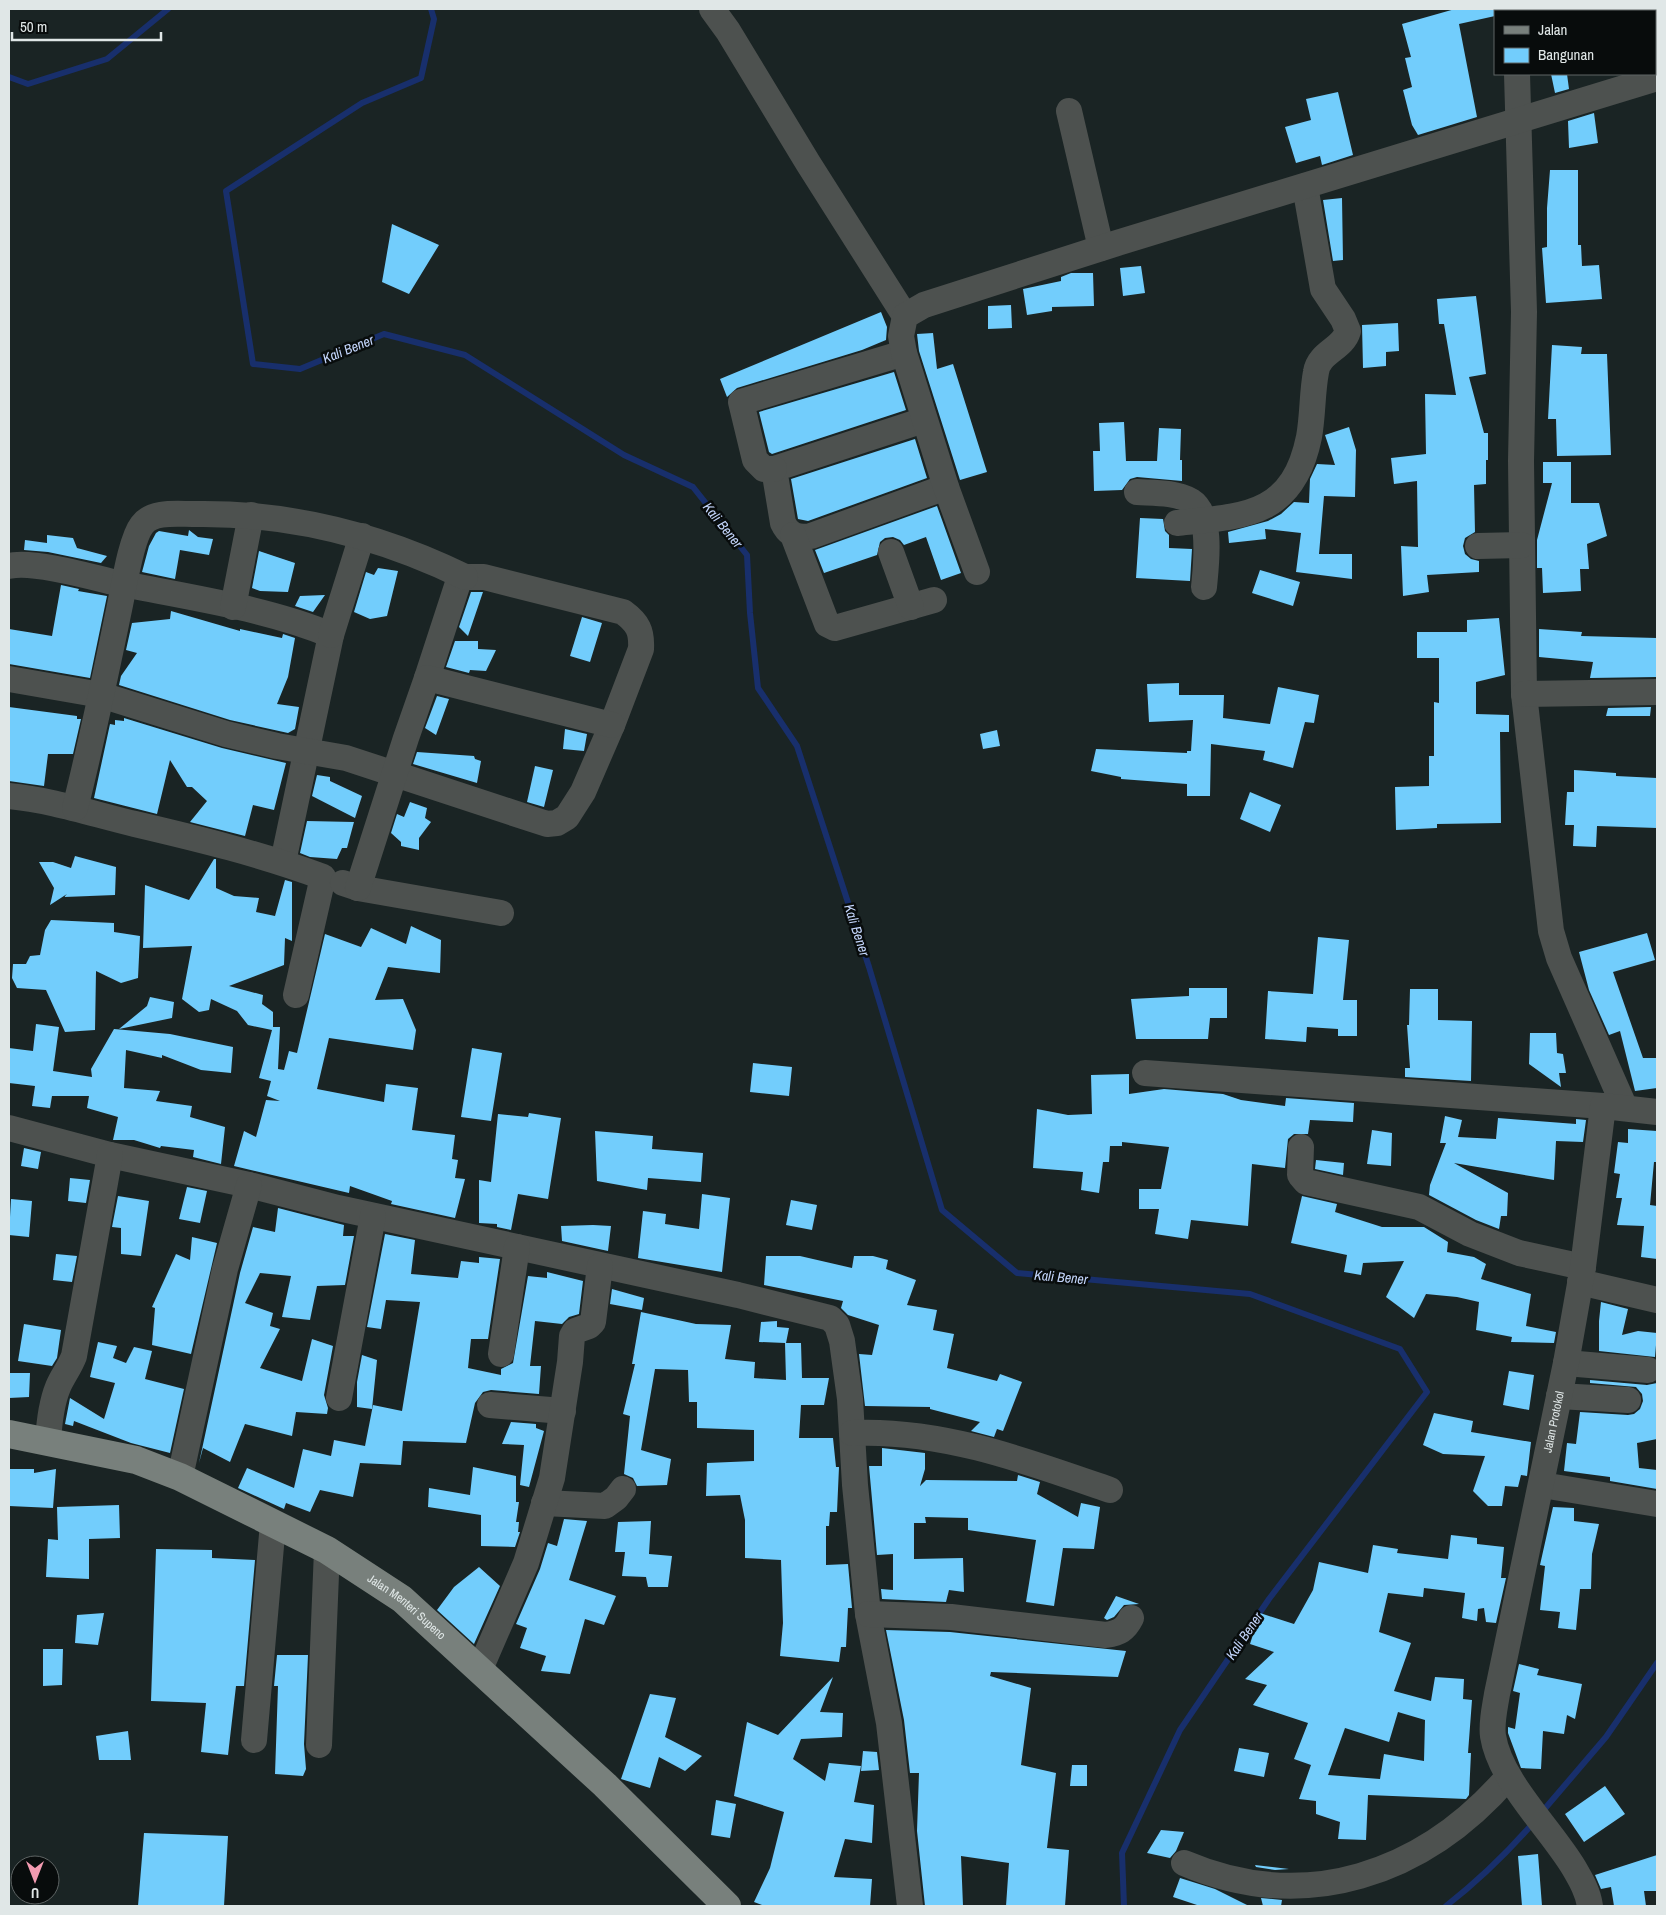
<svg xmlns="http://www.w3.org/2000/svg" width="1666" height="1915" viewBox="0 0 1666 1915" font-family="'Archivo Narrow',sans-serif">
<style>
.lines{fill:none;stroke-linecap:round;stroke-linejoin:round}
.stream{stroke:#182f6c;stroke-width:6}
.building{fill:#72cdfc;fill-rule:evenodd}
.minor{stroke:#4d514f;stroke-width:26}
.major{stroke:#78807c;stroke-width:28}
.labels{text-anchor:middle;stroke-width:5;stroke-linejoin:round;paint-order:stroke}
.street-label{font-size:12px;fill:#e0e7e7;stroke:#080c0c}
.water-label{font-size:14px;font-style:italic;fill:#c4d6fc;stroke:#080c0c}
</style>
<rect width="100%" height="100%" fill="#1a2424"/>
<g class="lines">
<!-- stream -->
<path class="stream" d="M431 9 434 19 421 78 362 103 226 191 253 364 300 369 384 334 465 355 624 455 693 487 747 555 750 613 758 688 797 746 869 967 942 1210 1017 1273 1250 1294 1400 1349 1427 1392 1269 1599 1180 1730 1122 1853 1124 1906
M9 77 28 84 107 59 168 9
M1542 1812 1606 1737 1657 1663
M1446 1906C1478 1881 1507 1853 1534 1822"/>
</g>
<!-- building -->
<path class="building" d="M1455 9H1495V16L1459 24 1477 117 1418 135 1412 125 1403 90 1412 87 1405 58 1411 57 1402 24Z
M1551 74H1567L1569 89 1555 93Z
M1338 92 1353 155 1322 165 1320 156 1296 163 1285 127 1311 120 1306 99Z
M1594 113 1598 143 1569 148 1568 121Z
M1550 170H1578V245H1581L1582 266 1599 265 1602 299 1546 303 1542 248 1547 247V208Z
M1342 198 1343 260 1333 261 1323 200Z
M392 224 439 245 409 294 382 282Z
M1141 266 1145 293 1123 296 1120 268Z
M1071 273H1093L1094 306 1052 307V311L1027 315 1023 289 1061 281V277Z
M1476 296 1486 374 1469 377 1484 433H1488V460H1486V484L1474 485 1475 532 1465 538 1463 546 1465 554 1471 559 1479 561V572L1427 575 1429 592 1403 596 1401 546 1418 547 1417 481 1394 484 1391 458 1426 454 1425 394 1456 395 1444 324H1439L1437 299Z
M1011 305 1012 328 988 329V306Z
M881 312 887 327 886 340 862 350 737 388 727 397 720 379Z
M1398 323 1399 351 1386 352V366L1363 368 1362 325Z
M933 333 937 369 953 364 987 472 960 480 919 351 917 334Z
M1552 345 1582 347 1581 354H1607L1611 455 1557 456 1556 419H1548Z
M894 372 906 410 772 454 769 452 759 412Z
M1124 422 1126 461H1157L1159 428 1181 429 1180 460H1182V481L1137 477 1130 479 1122 490 1094 491 1093 451H1100L1099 423Z
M1349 427 1356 450 1355 497 1324 496 1319 554H1352V579L1296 572 1301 533 1265 529 1266 539 1229 543 1228 532 1268 521 1281 514 1294 502 1309 503 1310 479 1317 464 1335 465 1325 435Z
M915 439 927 478 808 521 798 519 791 479Z
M1543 462H1571V503H1599L1607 536 1587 544 1589 569H1580L1581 591 1543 593 1542 568H1537V540L1552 483H1543Z
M937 506 961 573 941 580 926 537 904 545 900 540 893 537 885 538 880 542 877 555 824 573 815 550Z
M1140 518 1163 519 1165 531 1169 535V548L1192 549 1190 581 1136 578Z
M189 530 198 537 213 539 209 555 180 550 175 579 142 572 149 546 156 533 159 531 188 536Z
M47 535 73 538 77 548 107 556 101 563 48 552 24 550 25 540 47 543Z
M259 551 295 563 288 592 260 591 252 588Z
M378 568 398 571 387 616 370 619 354 612 366 572 374 575Z
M1260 570 1300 582 1293 606 1252 593Z
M61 585 79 589 78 591 107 596 90 678 9 664V629L52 636Z
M471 592H483L468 636 459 627Z
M325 595 313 612 295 606 300 596Z
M171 611 240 631V629L282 638 283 634 295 638 288 677 277 704 299 707 295 729 288 733 230 720 119 685 121 676 137 653 126 650 132 623 170 619Z
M582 617 602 623 590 662 570 656Z
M1499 618 1505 675 1476 682V714L1509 715V732H1500L1501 823 1437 824V828L1396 830 1395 787 1429 786V756H1434V702L1439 703V658H1417V632H1467V620Z
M1539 629 1582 632 1581 636 1657 638V677L1590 678 1593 662 1539 657Z
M455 641H478V649L496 650 486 671 470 670 469 673 446 667Z
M1179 683V695H1224L1223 718 1270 724 1278 687 1319 695 1314 723 1305 722 1293 768 1263 760 1265 751 1211 744 1210 796H1187V784L1121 779V777L1091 771 1096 749 1187 753V751H1191L1193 720 1149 722 1147 684Z
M437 696 449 699 436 735 425 728Z
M9 707 77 716V719H81L73 754H48L44 786 9 781Z
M1651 707 1650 716H1606L1608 708Z
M124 718 222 748 286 763 274 810 253 805 245 836 190 822 207 801 192 787H187L170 760 157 814 94 798 110 724 115 725V720L124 721Z
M565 729 587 734 584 751 563 749Z
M997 730 1000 746 983 749 980 734Z
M417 752 474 756 475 759 481 761 477 783 413 764Z
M535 766 553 770 544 807 527 802Z
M1574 770 1616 773V776L1657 778V828L1597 826 1596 847 1573 846 1574 825H1565L1567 792H1574Z
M317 775 330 777V781L362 796 355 818 312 796Z
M1250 792 1281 805 1270 832 1240 819Z
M410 802 427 808 425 818 431 822 419 838V850L401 846V842L391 833 397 814 404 817Z
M307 821 354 822 347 848H342L337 859 310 857 300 853Z
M75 856 116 867 115 895 64 897 67 894 50 905 54 888 39 862H53L71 868Z
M214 859H216V888L234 896 259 898 256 912 275 916 285 880 292 882V941L285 938 284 965 229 986 263 995 262 1004 273 1012V1027H280L278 1069 284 1070 289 1051 297 1053 325 934 361 947 371 928 406 944 411 926 441 940 440 973 388 967 375 1000 403 999 416 1030 413 1050 329 1038 317 1089 384 1102 386 1084 418 1088 412 1130 455 1135 452 1159 458 1160 455 1178 465 1179 455 1218 391 1204 392 1201 350 1186 349 1193 234 1166 244 1131 256 1137 266 1100 280 1101 267 1096 271 1081 259 1078 272 1030 248 1025 237 1011 211 999 209 1010 199 1012 182 999 192 946 143 948 145 885 189 900Z
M51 920 114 923V932L140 936 138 978 121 983 96 971 95 1030 65 1032 46 990 17 988 12 978 13 964H26L30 956 40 955 45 930Z
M1647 933 1655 960 1613 972 1643 1058H1657V1088L1635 1091 1620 1031 1609 1035 1589 990 1579 952Z
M1318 937 1349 940 1343 1000H1357V1036H1338V1029L1307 1027 1306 1042 1265 1039 1268 991 1313 994Z
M1189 988H1227V1018H1210L1208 1039H1136L1131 999 1189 996Z
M1410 989H1438V1020L1472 1021 1471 1081 1405 1077V1068H1410L1407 1025H1409Z
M150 997 174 1002 172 1018 119 1029 147 1006Z
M36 1024 59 1027 53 1071 92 1077 91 1069 114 1029 170 1034 233 1047 231 1073 201 1070 162 1055V1058L126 1050 124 1088 160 1091 156 1101 192 1106 190 1117 225 1127 221 1164 193 1157 194 1150 161 1146 160 1148 134 1140H113L118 1117 87 1108 89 1096H52L50 1108 32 1106 35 1086 9 1083V1048L33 1051Z
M1530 1033H1556L1557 1053 1563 1054 1566 1073H1559L1561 1087 1529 1064Z
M472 1048 502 1053 491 1121 461 1117Z
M753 1063 792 1067 789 1096 750 1092Z
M1129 1074V1094L1164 1089 1223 1094 1241 1100 1285 1106 1286 1098 1354 1103 1353 1122 1310 1120 1308 1134H1294L1288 1139 1285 1168 1252 1164 1248 1226 1191 1220 1188 1239 1155 1234 1159 1209H1139V1189H1161L1169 1147 1122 1142V1146H1110L1109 1162H1103L1099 1193 1081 1190 1083 1172 1033 1168 1037 1109 1068 1115 1092 1114 1091 1075Z
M529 1113 561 1118 548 1199 518 1194 511 1230 497 1227V1224L479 1223V1180L491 1182 498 1114 528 1117Z
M1445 1116 1462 1120 1458 1137 1496 1139 1498 1118 1576 1124V1119L1586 1120 1583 1142 1556 1141 1554 1180 1454 1163 1508 1193 1507 1216H1501L1499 1229 1476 1220 1429 1195 1430 1185 1446 1143H1440Z
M1628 1129 1657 1131V1162H1654L1650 1205 1657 1206V1259L1641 1257 1644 1226 1617 1225 1622 1198H1616L1620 1174 1614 1173 1618 1142 1628 1143Z
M1372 1130 1392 1133 1391 1166 1367 1164Z
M595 1131 653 1136 652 1149 703 1153 701 1182 648 1178 647 1190 597 1181Z
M24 1148 41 1152 38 1169 21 1166Z
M1316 1160 1344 1163 1343 1175 1315 1169Z
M70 1178 90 1180 86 1203 68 1201Z
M187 1187 207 1191 200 1223 179 1219Z
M702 1194 730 1198 722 1272 638 1258 643 1211 666 1214 665 1224 699 1229Z
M118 1196 149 1201 141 1256 121 1254V1228L112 1227Z
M1302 1196 1337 1204 1335 1212 1382 1227H1424L1448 1242 1447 1252 1474 1257 1486 1264 1481 1279 1531 1294 1526 1326 1556 1332 1554 1343 1511 1342 1512 1337 1476 1330 1479 1302 1457 1297 1426 1294 1414 1318 1386 1297 1404 1261 1363 1263 1361 1275 1344 1272 1347 1255 1291 1243Z
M11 1199 32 1201 29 1237 9 1235Z
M791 1200 817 1205 812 1230 786 1225Z
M278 1208 344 1225 343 1236H354L345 1285 317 1286 310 1320 282 1317 291 1276 260 1273 245 1303 273 1313 270 1326 280 1329 260 1368 302 1381 312 1339 333 1346 324 1395 328 1408 327 1414 296 1412 292 1436 245 1424 230 1462 203 1448 199 1463 240 1273 253 1227 275 1232Z
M593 1225 611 1226 608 1251 562 1241 561 1226Z
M385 1234 415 1240 411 1274 458 1278 461 1261 479 1263V1257L500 1259 488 1339H471L468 1368 501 1375V1369L513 1363 528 1276 547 1278V1272L583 1281 579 1314 569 1317 562 1324 535 1321 530 1366H541L539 1394 491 1390 483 1392 475 1403 466 1443 403 1441 401 1465 360 1463 353 1497 320 1490 310 1512 286 1503 284 1509 238 1488 247 1468 294 1488 303 1449 331 1456 334 1440 365 1446 373 1405 402 1411 420 1302 386 1300 381 1329 367 1327Z
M192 1237 217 1243 191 1354 152 1345 155 1308 152 1307 176 1254 190 1260Z
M56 1254 77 1256 72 1282 53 1280Z
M766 1256H800L852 1268 854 1256H873L888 1260 886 1269 916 1280 907 1305 937 1310 933 1330 954 1334 947 1368 997 1381 1000 1374 1022 1382 1003 1431 997 1429 994 1437 971 1431 980 1422 930 1409V1407L865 1406 859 1354 872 1355 879 1325 848 1315 841 1308 843 1301 764 1285Z
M612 1289 644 1298 642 1310 610 1304Z
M1601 1302 1628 1309 1622 1335 1638 1331 1657 1333 1655 1357 1599 1351V1321Z
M641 1312 696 1324 731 1325 725 1359 755 1362 754 1378 786 1380 785 1343 759 1342 761 1322 777 1321V1327L789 1328 786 1343H801L802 1378H829L824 1405H801L799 1438H833L836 1467H839L837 1512H830L829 1526H826V1565L848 1564 852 1608H848L846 1647H841L839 1662 780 1656 783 1623 781 1560 745 1558V1520L740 1495 706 1496 707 1463 754 1461V1430L697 1428V1402H689L688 1370 655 1369 641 1450 671 1459 667 1485 637 1486 633 1478 624 1474 630 1416 623 1414 635 1364H632Z
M24 1324 61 1330 57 1358 52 1366 18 1361Z
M98 1342 117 1346 113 1358 126 1363 134 1347 152 1351 145 1379 184 1389 170 1453 131 1443 74 1421 73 1426 65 1424 70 1398 104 1419 115 1383 90 1377Z
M362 1355 377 1360 372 1409 357 1407V1382Z
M1509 1371 1534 1375 1529 1410 1503 1405Z
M9 1373H30L29 1397 9 1398Z
M1590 1380 1647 1385 1657 1383V1439L1637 1443 1639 1468 1657 1470V1489L1610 1481V1477L1564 1471 1567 1443 1576 1444 1580 1412 1628 1415 1634 1414 1640 1409 1643 1401 1642 1394 1636 1387 1590 1383Z
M1434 1413 1473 1421 1471 1432 1531 1442 1527 1476 1521 1475 1518 1487 1505 1486 1502 1506H1488L1473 1491 1485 1456 1443 1454 1423 1445Z
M511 1422 536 1424V1428L544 1431 529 1487 520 1485 524 1445 502 1444Z
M882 1448 925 1453V1469L920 1486 926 1480 1017 1481 1018 1475 1040 1482 1037 1494 1078 1517 1081 1503 1100 1507 1094 1549 1063 1548 1054 1606 1026 1602 1036 1540 968 1530V1518L925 1517 926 1523H914V1559L963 1558 964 1592 949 1590 946 1602 882 1599 881 1589 893 1590V1554L877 1555 869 1466H882Z
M473 1467 516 1476V1502H519L516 1522H519L518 1532H520L515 1547 481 1546V1515L428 1507 429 1488 470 1495Z
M9 1469H34V1473L56 1469 53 1508 9 1506Z
M119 1505 120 1538 89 1539V1579L46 1577 48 1539 58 1540 57 1507Z
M1553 1507 1574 1508V1521L1599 1524 1592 1554 1591 1589H1580L1576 1630 1558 1628 1560 1612 1540 1610 1545 1566 1540 1565Z
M564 1519 587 1521 569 1580 616 1596 604 1625 585 1619 570 1674 541 1671 546 1656 520 1648 527 1628 516 1624 540 1569 548 1543 557 1546Z
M651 1521 649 1554 672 1556 668 1587H648L646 1577 622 1576 625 1552H615L618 1522Z
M1451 1535 1477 1538V1544L1504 1547 1501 1578H1506L1496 1623 1486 1622 1484 1608 1478 1609 1477 1621 1462 1618 1465 1593 1424 1588 1423 1597 1388 1593 1379 1632 1411 1643 1394 1691 1431 1701 1435 1677 1464 1679 1463 1699 1472 1700 1468 1753H1471L1469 1795 1466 1799 1368 1795 1366 1840 1338 1839 1340 1822 1316 1814V1801L1299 1799 1311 1765 1294 1759 1308 1723 1253 1705 1267 1685 1245 1679 1274 1652 1250 1644 1260 1613 1294 1624 1313 1590 1319 1562 1368 1573 1373 1545 1398 1549 1397 1553 1448 1559ZM1398 1712 1425 1720 1424 1761 1384 1754 1380 1779 1328 1775 1345 1728 1389 1742Z
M156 1549 212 1550V1558L255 1560 244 1686H236L228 1755 201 1752 206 1703 151 1701Z
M479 1567 500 1586 474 1644 437 1610 454 1587Z
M1116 1596 1139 1604 1124 1605 1114 1617 1107 1620 1104 1618Z
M104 1613 98 1645 75 1643 77 1615Z
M886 1630 950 1632 1126 1651 1118 1677 991 1672 990 1676 1031 1688 1021 1765 1056 1773 1047 1848 1069 1850 1065 1906H1006L1009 1863 961 1856 963 1906H925L917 1831 919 1773H910L904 1720Z
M43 1649H63L62 1685 43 1686Z
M277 1655H308L304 1744 306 1769 303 1776 275 1774 278 1686H274Z
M1519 1664 1539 1669 1537 1675 1582 1684 1575 1719 1567 1715 1564 1734 1543 1731 1541 1769 1521 1768 1508 1733V1727L1515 1729 1520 1693 1513 1691Z
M833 1677 820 1712 843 1713 842 1737 801 1739 793 1759 825 1781 829 1763 861 1766 854 1802 874 1805 872 1843 845 1839 834 1877 872 1879 870 1906H765L754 1902 770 1868 784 1812 734 1796 747 1722 778 1735Z
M650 1694 676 1698 665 1737 702 1756 685 1771 659 1757 650 1788 621 1779Z
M128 1731 131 1760H99L96 1736Z
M1239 1748 1269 1753 1264 1777 1234 1771Z
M863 1751 877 1752 879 1770 861 1771Z
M1072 1765H1087V1786H1070Z
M1605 1786 1625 1814 1584 1842 1565 1814Z
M716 1800 736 1804 730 1838 711 1835Z
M1161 1830 1184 1832 1176 1851 1170 1858 1147 1853Z
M144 1833 228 1836 224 1906H138Z
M1538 1854 1542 1906H1522L1518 1856Z
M1657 1855V1891H1644L1646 1906H1614L1611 1887 1601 1889 1595 1875Z
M1255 1865 1289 1869 1275 1870 1256 1867Z
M1180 1878 1215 1889 1249 1906H1200L1173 1897Z
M1261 1898 1282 1900 1281 1906H1263Z"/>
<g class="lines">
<!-- minor -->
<g class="minor">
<path d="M712 9 728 31 808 163 905 316"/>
<path d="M1516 9V11"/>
<path d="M1517 74 1524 312 1521 461 1524 694 1551 931 1559 958 1625 1108"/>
<path d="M1069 111 1101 248"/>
<path d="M924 420 774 469 783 523C789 536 798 538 811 536L946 487"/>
<path d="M774 469H764L755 460 741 402 904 353"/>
<path d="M1137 492C1155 493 1175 492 1191 501 1213 515 1206 565 1204 587"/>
<path d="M1177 523C1245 516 1293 516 1309 437 1313 415 1312 393 1316 372 1319 352 1343 349 1348 331L1343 319 1323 289 1305 186"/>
<path d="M793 535 827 624 835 628 934 600"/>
<path d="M1478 546 1522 545"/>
<path d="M891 552 911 607"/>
<path d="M9 566C31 560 89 576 113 582 182 596 267 608 331 635L283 862"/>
<path d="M977 572 946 487 904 353 901 336 905 316 924 305 1114 244 1657 78"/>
<path d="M233 607 251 515"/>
<path d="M331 635 362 536"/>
<path d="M9 679 101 695 226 734 277 746 346 758 547 824 557 823 567 817 583 792 612 725 641 649C642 631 638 623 623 612L484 577H465L458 583 427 678"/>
<path d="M1524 694 1657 692"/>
<path d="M9 796C52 800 93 814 135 824 199 839 261 854 323 877L296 995"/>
<path d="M75 808C92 741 106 673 120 605 124 586 131 539 142 525 152 511 177 514 192 514 288 512 379 535 465 577"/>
<path d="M343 883 358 888 501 913"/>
<path d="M358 888 406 738 427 678 612 725"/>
<path d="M1145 1073 1603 1106"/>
<path d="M9 1128 110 1155 249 1185 338 1208 738 1295 830 1318 837 1325 842 1341 850 1399 855 1485 868 1614 889 1723 910 1906"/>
<path d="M1301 1147 1300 1175 1306 1182 1419 1207 1470 1234 1519 1253 1583 1267"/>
<path d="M1580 1282 1657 1300"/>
<path d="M501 1354 517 1247"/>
<path d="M1566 1363 1648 1370"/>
<path d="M1559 1396 1628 1400"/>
<path d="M339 1398 373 1216"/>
<path d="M490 1405 563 1411"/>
<path d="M852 1433C941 1429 1027 1461 1110 1490"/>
<path d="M48 1442C49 1424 51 1404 58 1387 62 1377 70 1367 74 1356L110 1155"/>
<path d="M180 1477 225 1269 249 1185"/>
<path d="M1542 1485 1657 1504"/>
<path d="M544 1503 605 1506 616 1498 623 1489"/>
<path d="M868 1614 951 1617 1106 1635C1119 1633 1125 1630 1131 1618"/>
<path d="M480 1669 526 1563 552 1478 570 1362 572 1336 575 1331 589 1326 593 1322 600 1266"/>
<path d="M254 1740 273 1523"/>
<path d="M319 1745 327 1550"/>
<path d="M1184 1863C1306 1915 1424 1874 1508 1777"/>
<path id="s1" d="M1590 1906C1588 1892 1581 1880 1574 1868 1550 1828 1500 1781 1493 1736 1491 1723 1495 1707 1497 1694L1566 1363 1583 1267 1603 1106 1657 1112"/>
</g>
<!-- major -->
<path class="major" id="s2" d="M9 1434 136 1460 180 1477 327 1550 402 1599 605 1785 727 1906"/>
</g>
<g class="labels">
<!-- street labels -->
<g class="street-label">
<text dy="4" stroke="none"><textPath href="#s1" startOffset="518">Jalan Protokol</textPath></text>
<text dy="4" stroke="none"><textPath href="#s2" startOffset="439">Jalan Menteri Supeno</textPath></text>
</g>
<!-- water labels -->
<g class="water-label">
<text transform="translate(348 349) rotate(-22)" y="5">Kali Bener</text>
<text transform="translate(723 525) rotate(51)" y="5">Kali Bener</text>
<text transform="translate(857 930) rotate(72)" y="5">Kali Bener</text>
<text transform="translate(1061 1277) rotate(5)" y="5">Kali Bener</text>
<text transform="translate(1244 1636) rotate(-56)" y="5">Kali Bener</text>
</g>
</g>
<!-- border -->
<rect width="1666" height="1915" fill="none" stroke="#e0e7e7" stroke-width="20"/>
<!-- legend -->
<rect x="1494" y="10" width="162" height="65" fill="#080c0c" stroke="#5e6464"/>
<rect x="1504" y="26" width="25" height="8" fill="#78807c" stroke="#5e6464"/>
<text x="1538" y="35" font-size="15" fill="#e0e7e7">Jalan</text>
<rect x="1504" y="48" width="25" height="15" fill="#72cdfc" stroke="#5e6464"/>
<text x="1538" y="60" font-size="15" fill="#e0e7e7">Bangunan</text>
<!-- north arrow -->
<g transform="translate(35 1880) rotate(180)"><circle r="24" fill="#080c0c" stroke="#5e6464"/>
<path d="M0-4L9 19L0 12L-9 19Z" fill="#f29ab0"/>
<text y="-8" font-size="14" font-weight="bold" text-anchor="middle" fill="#e0e7e7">U</text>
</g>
<!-- scale -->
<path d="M12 32v8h149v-8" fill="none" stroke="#e0e7e7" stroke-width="2.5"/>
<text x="20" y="32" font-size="15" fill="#e0e7e7" stroke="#080c0c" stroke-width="4" paint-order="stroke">50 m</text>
</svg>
